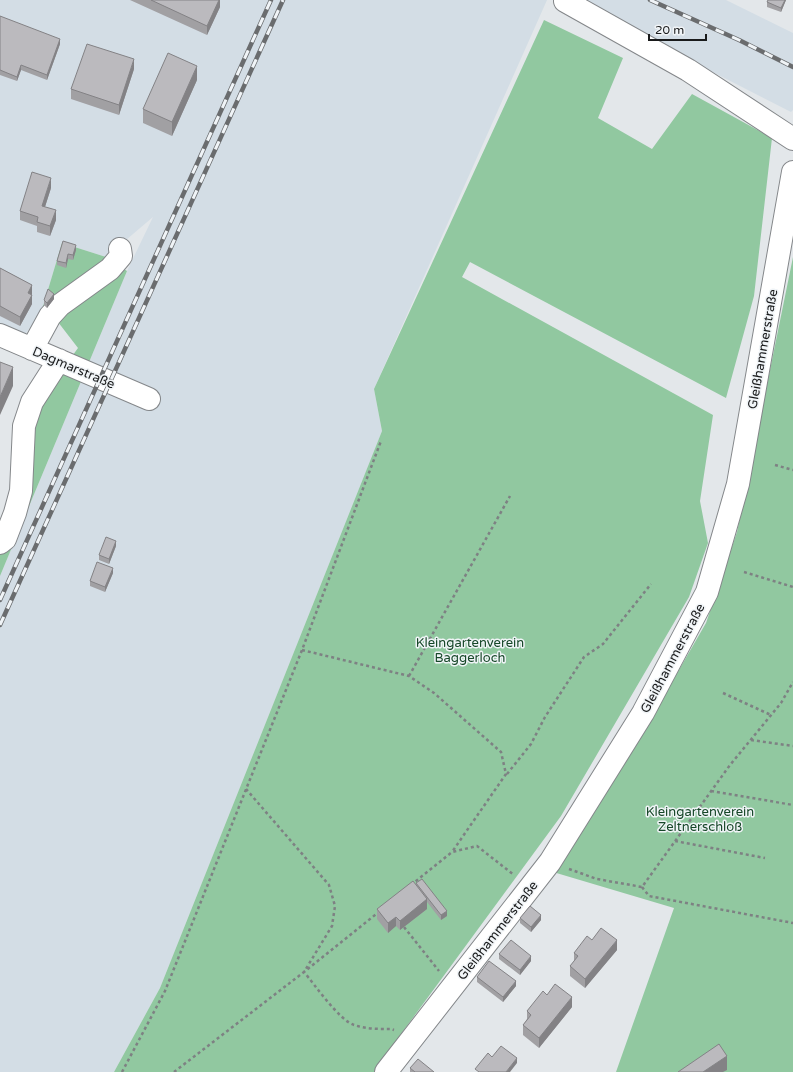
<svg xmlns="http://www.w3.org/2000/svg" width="793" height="1072" viewBox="0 0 793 1072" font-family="'Varela Round',sans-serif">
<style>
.built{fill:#d3dde5}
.green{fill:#91c8a0}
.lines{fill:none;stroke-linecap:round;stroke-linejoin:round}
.minor-casing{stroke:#84878a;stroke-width:24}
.path{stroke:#7e8183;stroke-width:2.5;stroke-dasharray:3 3;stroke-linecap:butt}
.minor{stroke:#fff;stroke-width:22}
.rail-casing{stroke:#6a6c6e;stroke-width:4.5}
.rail{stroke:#f0f4f7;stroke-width:3;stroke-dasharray:9;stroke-linecap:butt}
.wall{fill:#a1a0a3}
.shaded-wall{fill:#838285}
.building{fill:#bbbabe;stroke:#838285}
.labels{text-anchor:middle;stroke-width:3;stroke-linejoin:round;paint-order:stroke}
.street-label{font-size:13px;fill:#191a1b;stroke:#f0f4f7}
.park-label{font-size:13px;fill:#164728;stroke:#f0f4f7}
</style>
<rect width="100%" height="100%" fill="#e3e7ea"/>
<!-- built -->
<path class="built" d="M0 0H547L374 389 382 431 160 988 114 1072H0V576L127 271 153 217 106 257 62 243 41 313 23 337 0 327Z
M572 0H726L793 33V110L791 112Z"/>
<!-- green -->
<path class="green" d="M544 20 623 58 598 118 652 149 692 94 772 138 754 296 726 398 470 262 462 277 713 415 700 501 708 543 689 597 561 816 401 1034 377 1072H114L160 988 382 431 374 389Z
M62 243 106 257 127 271 0 576V550L36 406 78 348 58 322 41 313Z
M793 257V1072H616L674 908 553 872 627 760 706 623 737 532Z"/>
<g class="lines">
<!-- minor casing -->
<g class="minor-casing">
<path id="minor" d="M565 1 688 70 793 139
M0 335 149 399
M32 349 50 316 60 305 110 269 121 256 120 249
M0 543 5 539 15 513 21 491 24 426 32 402 59 360
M386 1072 550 862 643 713 707 592 738 484 793 172"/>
</g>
<!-- path -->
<path class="path" d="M775 465 793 470
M744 572 793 587
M302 650 409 676 434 693 501 752 506 774 452 852
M409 676 510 496
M723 693 771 715
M751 740 793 746
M507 774 531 744 545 717 584 657 603 644 651 584
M711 791 793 805
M675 841 765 858
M569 869 597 879 642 887 730 765 781 703 793 682
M411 885 452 852 477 846 514 875
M642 887 649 896 793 923
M380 911 304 972C315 985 339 1020 354 1025 366 1029 379 1029 391 1029L394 1030
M404 927 439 971
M122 1072 165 991 302 650 381 441
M174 1072 304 972 332 926 335 906 329 885 246 789"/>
<!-- minor -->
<use href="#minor" class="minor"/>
<!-- rail casing -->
<g class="rail-casing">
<path id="rail" d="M650 0 739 40 793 67
M0 600 271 0
M0 625 283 0"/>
</g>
<!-- rail -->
<use href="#rail" class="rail"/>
</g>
<!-- wall -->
<path class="wall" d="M130 0H220V7L207 35Z
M768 0H786L781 12 767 7V2Z
M0 16 60 44 47 80 21 70 17 81 0 75Z
M134 69 119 115 71 99V89Z
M197 80 172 136 143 123V109Z
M51 188 45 207 56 220 50 236 37 232V226L20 220V211Z
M63 241 76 250 73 260 68 259 66 268 57 265V261Z
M0 268 32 285V304L20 326 0 316Z
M54 299 47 308 44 305V300Z
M116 546 109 564 99 560V555Z
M113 573 105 592 90 586V581Z
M416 883 447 916 441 920 427 902V909L400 930 396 926 388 933 377 919V909L416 886Z
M520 918 541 920 531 932 520 923Z
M592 940 617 950 585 988 570 976V966L574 962V953Z
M499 954 531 961 520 975 499 959Z
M477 977 516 986 503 1002 477 982Z
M547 995 572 1007 539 1048 523 1035V1025L527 1019V1011Z
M410 1068 434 1072H410Z"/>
<!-- shaded-wall -->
<path class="shaded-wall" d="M219 0H220V7L207 35V26Z
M785 0H786L781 12V8Z
M60 39V44L47 80V75Z
M134 59V69L119 115V105Z
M21 65V70L17 81V77Z
M197 66V80L172 136V122Z
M51 178V188L42 216V206Z
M56 210V220L50 236V226Z
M76 245V250L73 260V255Z
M68 254V259L66 268V263Z
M32 285V295L28 293Z
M54 294V299L47 308V303Z
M32 295V304L20 326V317Z
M13 367V386L0 415V397Z
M116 541V546L109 564V559Z
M113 568V573L105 592V587Z
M427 899V909L400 930V921Z
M447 911V916L441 920V915Z
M541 915V920L531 932V927Z
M396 917V926L388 933V923Z
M617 940V950L585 988V979Z
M531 956V961L520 975V970Z
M516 981V986L503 1002V997Z
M572 997V1007L539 1048V1038Z
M727 1056V1070L723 1072H703Z
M517 1058V1063L510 1072H506Z"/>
<!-- building -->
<path class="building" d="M151 0H219L207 26Z
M768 0H785L781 8 767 2Z
M0 16 60 39 47 75 21 65 17 77 0 70Z
M87 44 134 59 119 105 71 89Z
M168 53 197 66 172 122 143 109Z
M32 172 51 178 42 206 56 210 50 226 37 222 38 217 20 211Z
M63 241 76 245 73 255 68 254 66 263 57 261Z
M0 268 32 285 28 293 32 295 20 317 0 306Z
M48 289 54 294 47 303 44 300Z
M0 362 13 367 0 397Z
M106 537 116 541 109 559 99 555Z
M97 562 113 568 105 587 90 581Z
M422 879 447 911 441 915 416 883Z
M413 881 427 899 400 921 396 917 388 923 377 909Z
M530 906 541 915 531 927 520 918Z
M601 928 617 940 585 979 570 966 578 956 574 953 587 936 592 940Z
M511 940 531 956 520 970 499 954Z
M489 961 516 981 503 997 477 977Z
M555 984 572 997 539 1038 523 1025 531 1015 527 1011 543 991 547 995Z
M719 1044 727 1056 703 1072H678Z
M501 1046 517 1058 506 1072H479L475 1069 488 1053 492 1057Z
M418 1059 434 1072H415L410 1068Z"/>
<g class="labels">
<!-- street labels -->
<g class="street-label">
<text transform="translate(762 349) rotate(-80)" y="5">Gleißhammerstraße</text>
<text transform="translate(74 367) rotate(23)" y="5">Dagmarstraße</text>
<text transform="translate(672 658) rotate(-62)" y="5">Gleißhammerstraße</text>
<text transform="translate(497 930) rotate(-52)" y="5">Gleißhammerstraße</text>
</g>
<!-- park labels -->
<g class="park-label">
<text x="470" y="647">Kleingartenverein<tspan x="470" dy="15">Baggerloch</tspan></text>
<text x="700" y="816">Kleingartenverein<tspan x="700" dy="15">Zeltnerschloß</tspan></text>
</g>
</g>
<!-- scale -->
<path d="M649 34v6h57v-6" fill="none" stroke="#191a1b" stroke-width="2"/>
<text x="655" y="34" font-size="12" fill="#191a1b" stroke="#f0f4f7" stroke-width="3" paint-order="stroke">20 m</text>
</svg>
